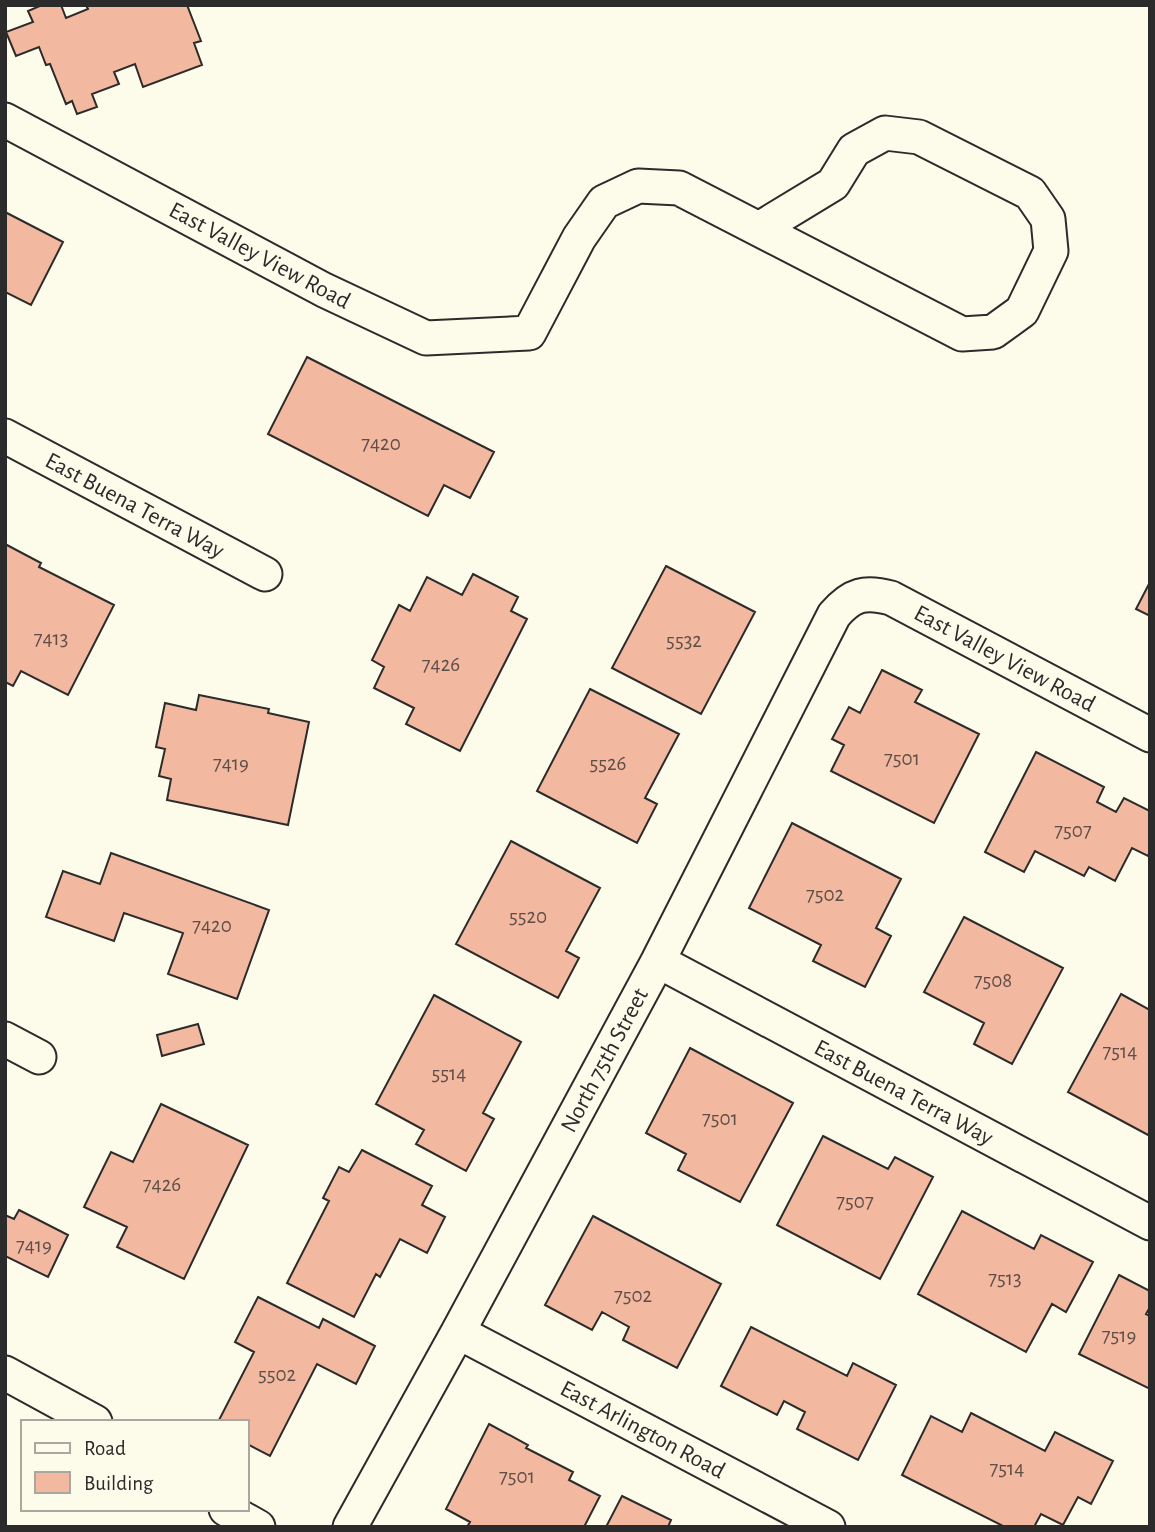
<svg xmlns="http://www.w3.org/2000/svg" width="1155" height="1532" viewBox="0 0 1155 1532" font-family="'Alegreya Sans',sans-serif">
<style>
.building{fill:#f2b8a0;stroke:#2b2b2b;stroke-width:2}
.lines{fill:none;stroke-linecap:round;stroke-linejoin:round}
.street-casing{stroke:#2b2b2b;stroke-width:37}
.street{stroke:#fdfbea;stroke-width:33}
.labels{text-anchor:middle;stroke-width:5;stroke-linejoin:round;paint-order:stroke}
.number-label{font-size:21px;fill:#5d4e48}
.street-label{font-size:24px;fill:#2b2b2b;stroke:#fdfbea}
</style>
<rect width="100%" height="100%" fill="#fdfbea"/>
<!-- building -->
<path class="building" d="M42 5H61L66 18 88 9 86 5H187L201 41 194 43 202 65 143 87 135 64 114 72 119 84 92 94 97 107 77 114 72 101 66 104 50 64 46 65 39 47 16 56 6 32 33 22 28 11Z
M5 212 63 242 31 305 5 292Z
M307 357 494 452 470 498 444 485 428 516 268 434Z
M5 544 41 563 39 567 114 605 68 695 21 671 13 686 5 682Z
M666 566 755 612 701 714 612 668Z
M473 574 518 597 511 611 527 619 460 751 406 724 414 708 374 688 384 667 372 660 399 605 410 611 427 577 462 595Z
M1150 582V616L1136 609Z
M882 670 922 690 915 702 979 734 934 823 831 771 844 745 832 739 849 707 860 713Z
M590 689 679 734 645 798 657 804 637 843 537 791Z
M199 695 269 709 268 713 309 722 288 825 167 800 171 779 159 776 165 749 156 747 165 703 196 710Z
M1036 752 1104 787 1097 802 1116 812 1124 798 1150 811V852L1148 856 1132 848 1115 881 1089 867 1084 876 1035 851 1024 872 985 852Z
M792 823 901 879 876 928 891 936 865 987 813 961 821 945 749 908Z
M511 841 600 888 566 951 579 958 558 998 456 944Z
M111 853 269 910 237 999 168 974 183 933 124 913 114 941 46 917 63 871 100 884Z
M964 917 1063 968 1012 1064 974 1044 984 1023 924 992Z
M1121 994 1150 1010V1136L1068 1092Z
M434 995 521 1042 483 1113 494 1119 466 1171 416 1144 424 1130 376 1104Z
M198 1024 204 1044 162 1056 157 1035Z
M690 1048 793 1103 740 1202 678 1170 686 1154 646 1133Z
M161 1104 248 1145 184 1279 117 1247 127 1227 84 1207 111 1152 133 1162Z
M823 1136 888 1169 895 1157 933 1177 880 1279 777 1225Z
M362 1150 432 1186 422 1205 445 1217 427 1253 400 1239 380 1277 376 1274 354 1317 287 1283 329 1201 323 1198 339 1167 349 1172Z
M19 1210 68 1235 48 1277 5 1256V1215L14 1219Z
M962 1211 1034 1249 1041 1235 1093 1262 1066 1312 1052 1304 1026 1352 918 1294Z
M593 1216 721 1284 677 1368 623 1340 629 1327 602 1312 592 1330 545 1305Z
M1119 1275 1150 1291V1307L1146 1314 1150 1316V1389L1079 1354Z
M258 1297 319 1328 323 1319 375 1346 356 1384 317 1364 270 1456 247 1444V1422H218L254 1352 235 1342Z
M751 1327 847 1376 853 1363 896 1385 858 1460 797 1429 805 1412 784 1401 777 1415 721 1386Z
M971 1413 1045 1451 1055 1432 1113 1461 1091 1504 1078 1497 1063 1525 1041 1514 1034 1527H1005L902 1475 931 1416 962 1432Z
M489 1424 528 1445 526 1448 573 1472 569 1480 600 1496 584 1527H467L470 1522 446 1509Z
M622 1496 671 1520 668 1527H606Z"/>
<g class="lines">
<!-- street casing -->
<g class="street-casing">
<path id="street" d="M5 120 324 290 426 338 529 333 579 238 604 202 638 186 679 188 962 334 993 332 1022 311 1051 251 1048 219 1030 193 919 137 885 133 854 150 833 184 759 229
M5 436 265 574
M658 961 1150 1223
M5 1039 39 1057
M458 1332 828 1527
M5 1373 95 1422
M226 1509 258 1527
M350 1527 458 1332 658 961 834 615C852 594 865 591 891 598L1150 735"/>
</g>
<!-- street -->
<use href="#street" class="street"/>
</g>
<g class="labels">
<!-- number labels -->
<g class="number-label">
<text x="381" y="450">7420</text>
<text x="51" y="645">7413</text>
<text x="684" y="647">5532</text>
<text x="441" y="671">7426</text>
<text x="902" y="765">7501</text>
<text x="231" y="770">7419</text>
<text x="608" y="770">5526</text>
<text x="1073" y="837">7507</text>
<text x="825" y="901">7502</text>
<text x="528" y="923">5520</text>
<text x="212" y="932">7420</text>
<text x="993" y="987">7508</text>
<text x="1120" y="1058">7514</text>
<text x="449" y="1080">5514</text>
<text x="720" y="1125">7501</text>
<text x="162" y="1191">7426</text>
<text x="855" y="1208">7507</text>
<text x="34" y="1252">7419</text>
<text x="1005" y="1285">7513</text>
<text x="633" y="1302">7502</text>
<text x="1119" y="1342">7519</text>
<text x="277" y="1381">5502</text>
<text x="1007" y="1475">7514</text>
<text x="517" y="1483">7501</text>
</g>
<!-- street labels -->
<g class="street-label">
<text transform="translate(260 255) rotate(28)" y="8">East Valley View Road</text>
<text transform="translate(135 505) rotate(28)" y="8">East Buena Terra Way</text>
<text transform="translate(1005 658) rotate(28)" y="8">East Valley View Road</text>
<text transform="translate(604 1060) rotate(-62)" y="8">North 75th Street</text>
<text transform="translate(904 1092) rotate(28)" y="8">East Buena Terra Way</text>
<text transform="translate(643 1429) rotate(28)" y="8">East Arlington Road</text>
</g>
</g>
<!-- border -->
<rect width="1155" height="1532" fill="none" stroke="#2b2b2b" stroke-width="14"/>
<!-- legend -->
<rect x="21" y="1420" width="228" height="91" fill="#fdfbea" stroke="#a9a89e" stroke-width="2"/>
<rect x="35" y="1443" width="35" height="10" fill="#fdfbea" stroke="#a9a89e" stroke-width="2"/>
<text x="84" y="1455" font-size="21" fill="#2b2b2b">Road</text>
<rect x="35" y="1472" width="35" height="21" fill="#f2b8a0" stroke="#a9a89e" stroke-width="2"/>
<text x="84" y="1490" font-size="21" fill="#2b2b2b">Building</text>
</svg>
